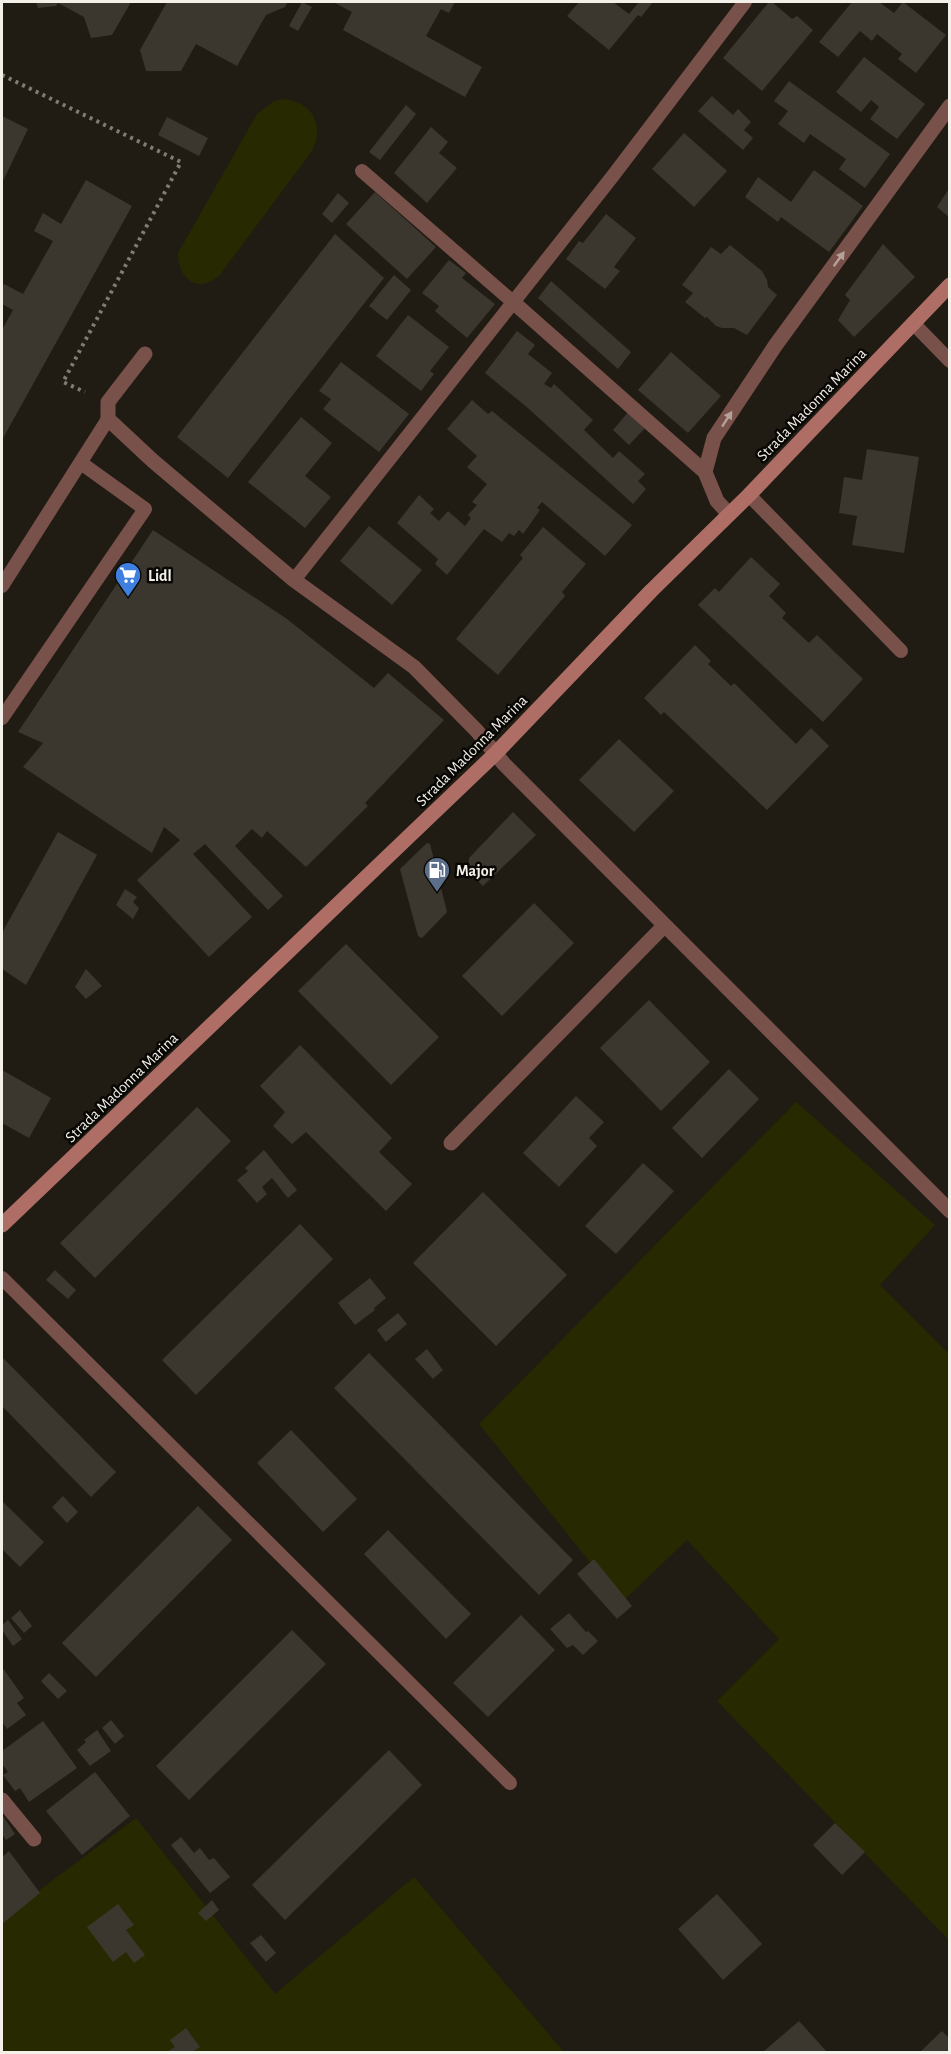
<svg xmlns="http://www.w3.org/2000/svg" width="951" height="2054" viewBox="0 0 951 2054" font-family="'Alegreya Sans',sans-serif">
<style>
.green{fill:#272901}
.building{fill:#3c372e}
.lines{fill:none;stroke-linecap:round;stroke-linejoin:round}
.path{stroke:#807c74;stroke-width:4;stroke-dasharray:3 4.5;stroke-linecap:butt}
.lane{stroke:#79514b;stroke-width:14}
.street{stroke:#79514b;stroke-width:15}
.secondary{stroke:#ae6e66;stroke-width:15}
.oneway{fill:#b6a09a}
.labels{text-anchor:middle;stroke-width:5;stroke-linejoin:round;paint-order:stroke}
.street-label{font-size:16px;fill:#f3f0ea;stroke:#080704}
.poi-label{font-size:16px;font-weight:bold;fill:#f3f0ea;stroke:#080704;text-anchor:start}
</style>
<rect width="100%" height="100%" fill="#201c13"/>
<!-- green -->
<path class="green" d="M284 99C313 103 325 125 312 151L219 276C197 294 178 279 178 253L257 114 274 101Z
M796 1102 935 1225 880 1285 949 1354V1940L717 1701 779 1639 687 1540 622 1602 479 1424Z
M136 1818 275 1994 414 1877 564 2052H2V1918Z"/>
<!-- building -->
<path class="building" d="M36 2H131L112 35 91 38 84 17 58 3 56 6 38 8Z
M167 2H288L285 7 266 15 237 66 196 44 181 71H146L140 50Z
M302 2 312 7 298 31 289 26Z
M333 2H455L449 13 441 9 426 36 482 67 465 97 343 30 352 12Z
M579 2H613L629 14 639 2H653L641 17 638 15 609 50 567 16Z
M769 2H772L792 19 797 16 813 30 762 91 723 58Z
M852 2H879L894 13 903 2 946 35 916 73 898 59 902 54 877 34 872 41 860 31 838 57 819 42Z
M864 57 925 104 897 139 870 119 879 107 871 100 861 112 836 92Z
M789 81 890 154 865 188 839 169 846 159 810 134 804 143 778 124 788 111 774 101Z
M712 96 733 115 738 109 751 122 744 130 753 138 743 150 698 111Z
M406 105 416 114 380 160 369 152Z
M2 116 28 129 2 183Z
M167 117 208 138 199 156 158 135Z
M431 127 448 142 439 153 457 168 427 203 394 173Z
M684 133 727 171 694 207 652 169Z
M814 170 863 206 829 252 781 217 778 222 745 197 758 177 791 202Z
M86 180 132 206 2 440V330L13 310 2 304V287L4 284 23 294 53 241 34 231 43 213 61 224Z
M950 187V218L937 207Z
M375 192 436 247 407 279 346 224Z
M338 193 349 203 332 223 322 214Z
M606 214 636 238 614 267 620 271 605 289 566 259 579 241 583 243Z
M335 234 384 278 228 478 177 437Z
M883 244 915 277 854 337 838 320 850 300 845 295Z
M730 245 762 271 767 280 768 287 777 295 747 335 734 328H722L716 326 707 317 705 318 685 302 693 293 682 285 711 247 721 254Z
M449 260 466 273 462 278 495 304 467 338 435 311 439 306 422 293Z
M394 275 411 290 387 320 369 306Z
M551 281 631 352 618 369 538 298Z
M408 315 449 347 430 371 434 374 421 391 376 356Z
M517 331 535 345 528 354 552 373 544 384 551 388 554 384 593 420 584 430 613 458 619 451 645 474 638 481 646 489 633 504 529 409 485 373Z
M671 352 721 396 688 433 638 390Z
M341 362 409 414 379 452 323 409 331 399 319 391Z
M472 400 488 414 492 411 632 525 605 556 542 502 537 508 540 510 523 534 519 530 514 536 509 533 502 542 484 529 447 575 435 564 438 559 397 523 419 495 434 509 430 513 439 521 448 511 465 526 471 518 468 515 477 505 472 502 487 484 467 467 477 456 447 429Z
M630 410 647 426 629 445 613 430Z
M301 417 332 443 305 476 331 497 305 528 248 482Z
M867 449 919 457 904 553 852 545 857 516 839 513 844 477 862 480Z
M369 526 422 570 392 605 340 561Z
M543 527 586 564 562 592 565 596 498 675 456 639 523 558 520 555Z
M153 530 287 619 374 688 388 673 444 720 365 803 368 806 306 867 267 831 262 838 252 829 235 846 283 896 268 910 205 844 193 854 252 917 209 957 137 880 180 840 164 827 152 853 23 767 43 743 18 732Z
M751 557 780 584 769 596 786 613 782 618 809 643 817 635 863 679 823 722 698 605 715 588 719 592Z
M695 645 711 661 708 664 731 686 734 683 796 744 811 728 829 746 767 810 664 712 661 715 644 698Z
M619 739 674 791 634 832 579 780Z
M513 812 536 835 483 886 468 871 469 858Z
M58 832 97 855 26 985 2 969V933Z
M427 843 430 844 447 912 422 938 418 936 400 869Z
M125 889 137 897 133 902 139 908 133 919 116 905Z
M534 903 574 943 502 1016 462 976Z
M346 944 439 1037 391 1085 298 991Z
M86 969 102 986 86 999 75 987Z
M649 1000 710 1062 661 1111 600 1048Z
M300 1045 392 1138 379 1152 412 1184 386 1211 306 1132 292 1144 273 1126 285 1112 260 1086Z
M729 1069 759 1099 702 1158 672 1128Z
M2 1070 51 1098 29 1138 2 1123Z
M576 1096 604 1122 589 1138 597 1146 559 1187 523 1153Z
M197 1107 231 1141 95 1278 60 1243Z
M264 1150 297 1190 288 1198 272 1178 262 1187 267 1194 257 1203 237 1180 248 1171 245 1168Z
M643 1163 674 1191 616 1254 585 1226Z
M483 1192 567 1275 496 1346 413 1263Z
M300 1224 333 1259 196 1395 162 1360Z
M55 1270 76 1290 68 1299 46 1280Z
M370 1278 386 1298 374 1308 375 1310 355 1325 338 1303Z
M398 1313 407 1324 386 1342 377 1330Z
M427 1349 443 1370 433 1379 415 1359Z
M369 1353 573 1560 539 1595 334 1388Z
M2 1357 116 1472 91 1497 2 1406Z
M291 1430 357 1499 323 1532 257 1463Z
M63 1496 78 1512 67 1523 52 1507Z
M2 1501 44 1542 20 1567 2 1549Z
M198 1506 232 1540 96 1677 62 1643Z
M388 1530 471 1614 446 1639 364 1554Z
M594 1559 632 1606 617 1619 577 1574Z
M20 1610 32 1626 24 1633 11 1618Z
M569 1613 586 1632 588 1631 598 1641 583 1655 573 1645 567 1648 550 1629Z
M521 1615 555 1650 488 1717 453 1683Z
M8 1620 22 1639 13 1646 2 1630V1625Z
M292 1630 326 1664 189 1800 156 1766Z
M2 1667 24 1698 17 1703 26 1715 7 1729 2 1722Z
M49 1673 67 1691 58 1699 41 1681Z
M111 1720 124 1736 115 1744 102 1728Z
M43 1721 77 1768 29 1802 20 1788 15 1791 3 1775 8 1772 2 1764V1751Z
M97 1730 111 1751 90 1766 77 1750 86 1742 84 1740Z
M389 1750 422 1785 285 1920 252 1885Z
M95 1772 130 1816 82 1855 46 1811Z
M3 1816 15 1834 6 1840 2 1834Z
M835 1823 865 1852 842 1875 813 1845Z
M181 1837 194 1853 200 1848 209 1860 214 1858 230 1877 210 1893 171 1845Z
M9 1851 40 1893 2 1924V1857Z
M717 1894 762 1944 723 1980 678 1929Z
M212 1900 219 1910 206 1921 198 1913Z
M118 1904 134 1925 126 1930 145 1955 134 1963 126 1952 113 1962 87 1927Z
M261 1935 276 1953 266 1962 250 1943Z
M799 2021 827 2052H763Z
M186 2028 200 2047 192 2052H167L175 2047 170 2040Z
M942 2031 950 2039V2052H920Z"/>
<g class="lines">
<!-- path -->
<path class="path" d="M2 75 181 162 63 382 85 392"/>
<!-- lane -->
<path class="lane" d="M362 171 513 302
M913 323 950 361
M749 495 901 651
M294 580 612 177 745 2
M2 586 108 419
M2 718 145 509 81 463
M2 1278 510 1783"/>
<!-- street -->
<path class="street" d="M513 302 705 472 717 501 729 514
M145 354 108 402V419L153 461 294 580 414 667 477 731 504 764 950 1211
M705 472 714 438 775 346 950 106
M451 1143 664 926
M2 1800 34 1839"/>
<!-- secondary -->
<path class="secondary" d="M2 1225 494 755 651 591 749 495 950 285"/>
</g>
<!-- one-way arrows -->
<defs><path id="oneway-solid" d="M-6-.8H1V-3.2L6.5 0L1 3.2V.8H-6Z" transform="scale(1.5)"/></defs>
<g class="oneway">
<use href="#oneway-solid" transform="translate(839 259) rotate(-54)"/>
<use href="#oneway-solid" transform="translate(727 419) rotate(-57)"/>
</g>
<!-- icons -->
<defs>
<g id="supermarket-pin" transform="scale(1.35)"><path d="M0 17L-7.5 6A9.5 9.5 0 1 1 7.5 6Z" fill="#3f7fe0" stroke="#080704"/><path d="M-6-5.5h2.5l.6 2H6L4.5 2H-2.5L-4.4-4H-6ZM-1.5 3.2a1.3 1.3 0 1 0 .1 0ZM3 3.2a1.3 1.3 0 1 0 .1 0Z" fill="#fff"/></g>
<g id="fuel-pin" transform="scale(1.35)"><path d="M0 17L-7.5 6A9.5 9.5 0 1 1 7.5 6Z" fill="#5c6f8a" stroke="#080704"/><path d="M-5.5-6h7V0h2V4h1.3V-2.5L3-4.5l.8-.8L6-3V5H2.5V1h-1V6h-7ZM-4.2-4.7v3.2H.2V-4.7Z" fill="#fff"/></g>
</defs>
<g fill-rule="evenodd">
<use href="#supermarket-pin" x="128" y="575"/>
<use href="#fuel-pin" x="437" y="870"/>
</g>
<g class="labels">
<!-- street labels -->
<g class="street-label">
<text transform="translate(811 404) rotate(-46)" y="6">Strada Madonna Marina</text>
<text transform="translate(471 750) rotate(-45)" y="6">Strada Madonna Marina</text>
<text transform="translate(121 1087) rotate(-44)" y="6">Strada Madonna Marina</text>
</g>
<!-- poi labels -->
<g class="poi-label">
<text x="148" y="581">Lidl</text>
<text x="456" y="876">Major</text>
</g>
</g>
<!-- border -->
<rect width="951" height="2054" fill="none" stroke="#f3f0ea" stroke-width="6"/>
</svg>
